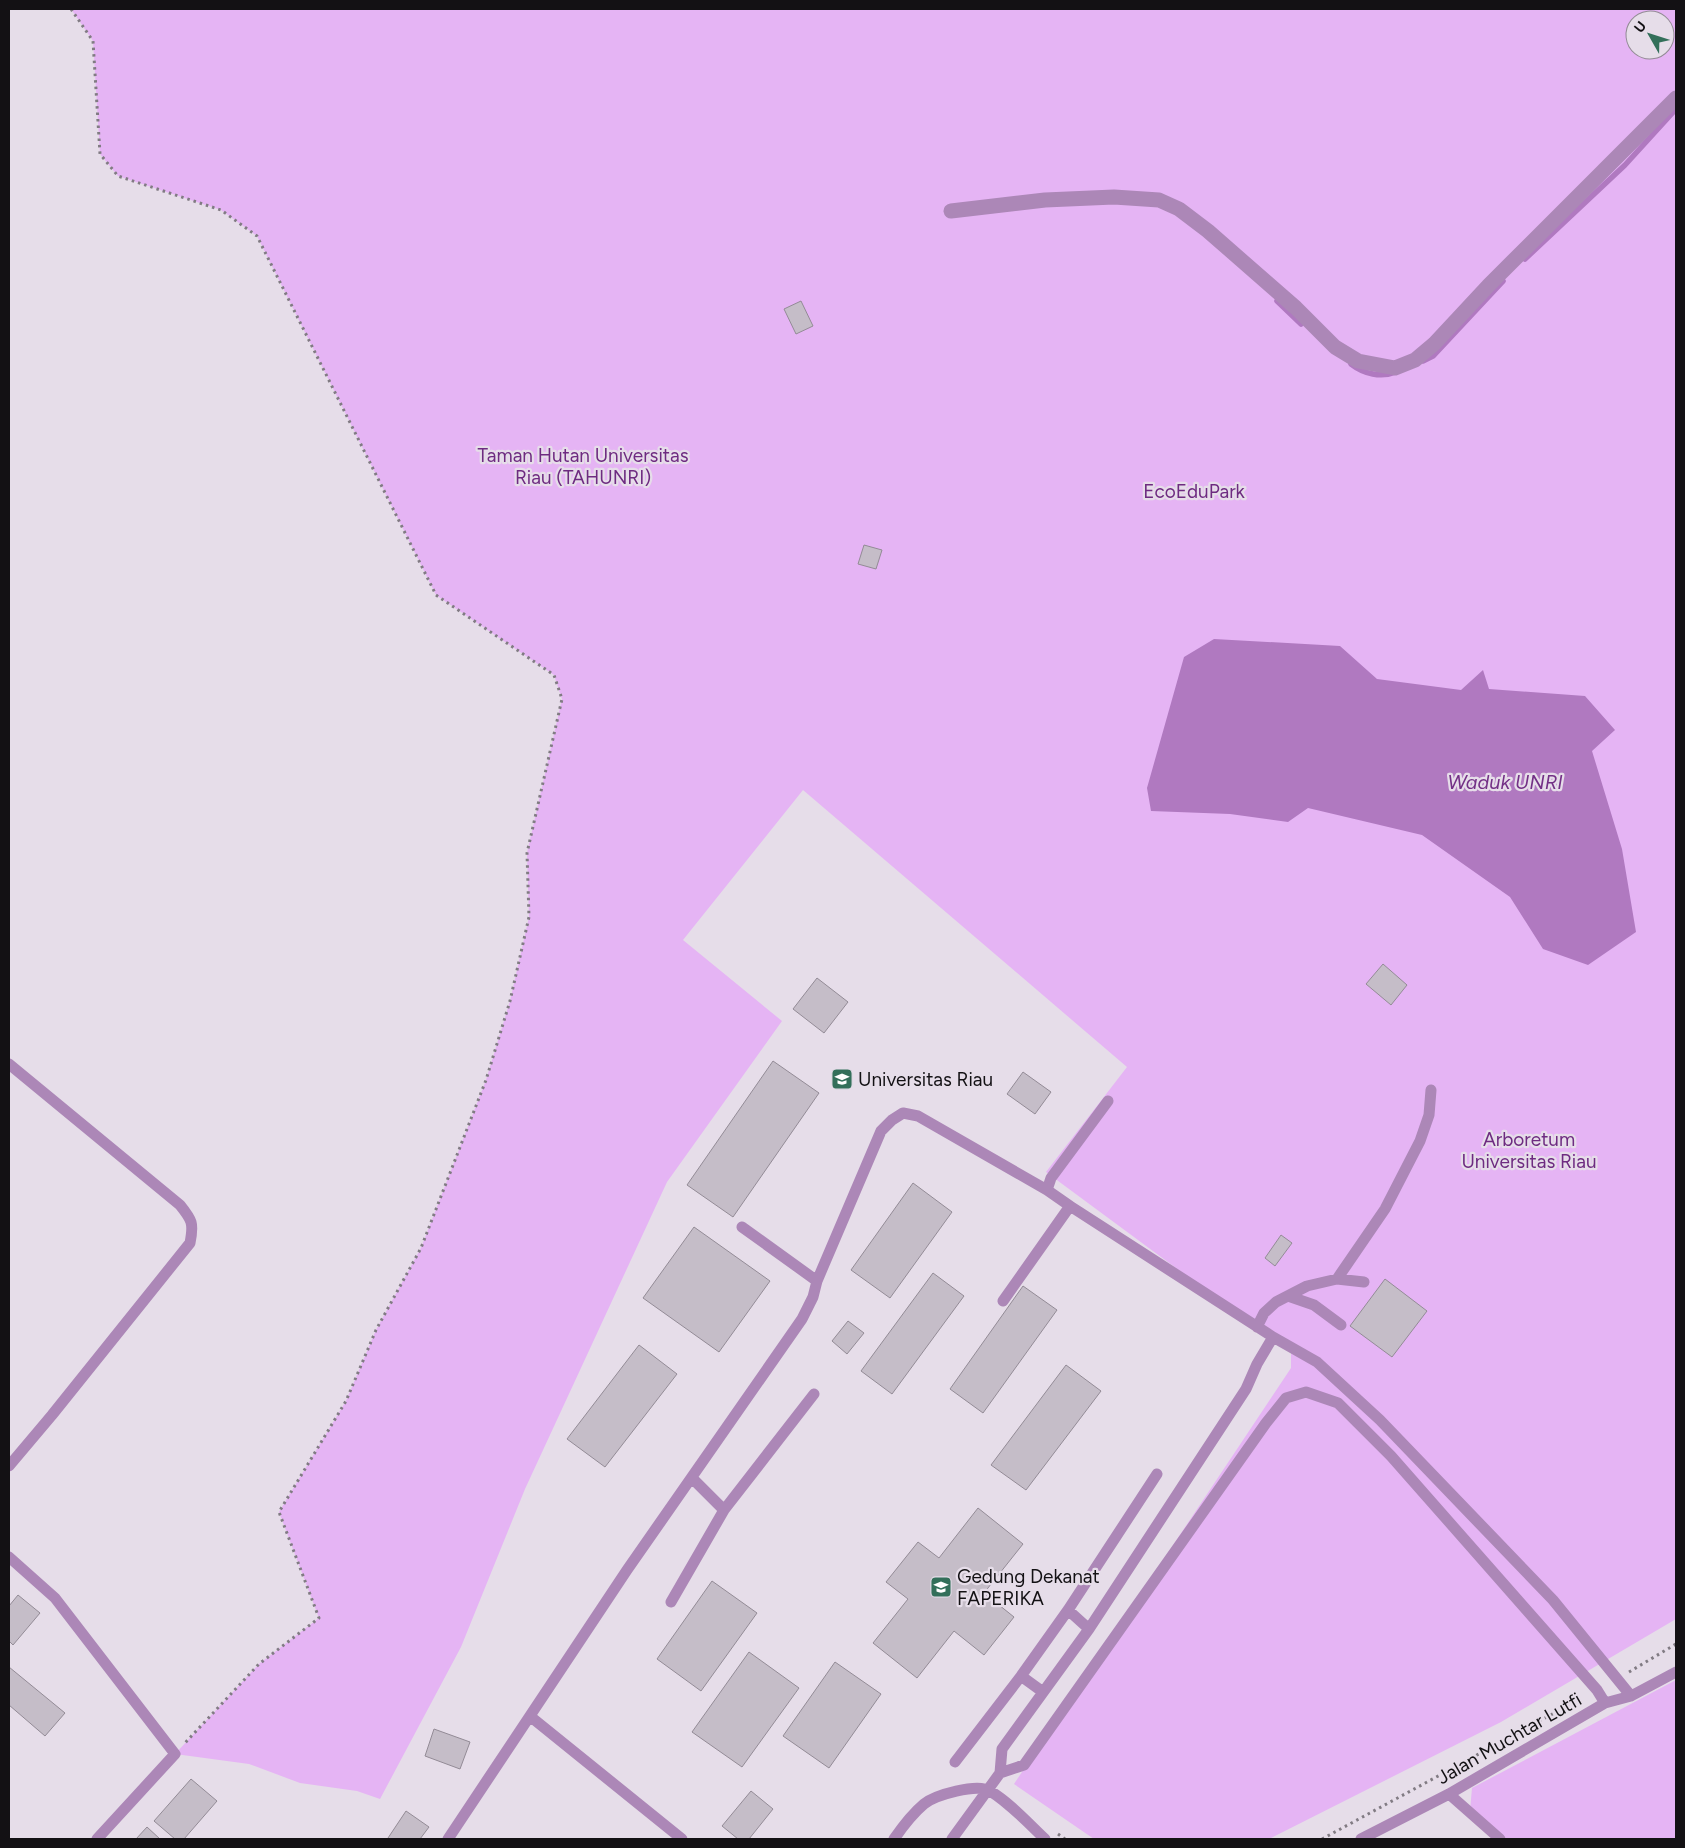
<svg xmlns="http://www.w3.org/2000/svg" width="1685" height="1848" viewBox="0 0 1685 1848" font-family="Figtree,sans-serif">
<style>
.green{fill:#e5b4f4;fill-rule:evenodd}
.water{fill:#b079c0}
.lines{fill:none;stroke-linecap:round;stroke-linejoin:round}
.stream{stroke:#b079c0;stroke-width:5.5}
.building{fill:#c5bdc8;stroke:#938b96}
.path{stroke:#817b83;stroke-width:3;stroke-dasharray:2.5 4;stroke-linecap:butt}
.lane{stroke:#ac87b7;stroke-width:11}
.street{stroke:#ac87b7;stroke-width:15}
.labels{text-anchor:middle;stroke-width:4.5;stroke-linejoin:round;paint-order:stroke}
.park-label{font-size:19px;fill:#6e2b81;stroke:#e6dde9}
.poi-label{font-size:19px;fill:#131114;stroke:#e6dde9;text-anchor:start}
.street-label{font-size:19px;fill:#131114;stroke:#e6dde9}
.water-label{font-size:20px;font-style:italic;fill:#733086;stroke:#e6dde9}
</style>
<rect width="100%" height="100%" fill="#e6dde9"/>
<!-- green -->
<path class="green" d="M71 9H1676V1619L1501 1722 1269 1839H1094L1014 1784 1291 1368V1353L1046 1172 1127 1067 803 790 683 940 782 1021 667 1182 525 1489 461 1647 380 1799 357 1791 300 1783 249 1764 175 1754 259 1664 319 1618 279 1512 346 1401 376 1330 421 1248 486 1080 510 1001 529 917 527 853 562 699 554 675 436 595 257 236 221 210 118 176 100 154 93 41ZM1635 20H1665V50H1635Z
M1676 1680V1839H1502L1470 1811 1472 1788Z"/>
<!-- water -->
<path class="water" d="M1214 639 1340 646 1377 679 1461 690 1483 670 1489 689 1585 696 1615 730 1592 751 1622 849 1636 932 1588 965 1543 949 1510 897 1422 835 1308 808 1288 822 1230 814 1151 811 1147 788 1184 657Z"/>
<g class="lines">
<!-- stream -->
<path class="stream" d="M1525 259 1625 165 1676 109
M1277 301 1301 324
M1423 361 1433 356 1503 281
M1351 364C1364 374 1381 378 1396 372"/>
</g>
<!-- building -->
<path class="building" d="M801 301 813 326 796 334 784 309Z
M864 545 882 550 876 569 858 564Z
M1383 964 1407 985 1391 1005 1366 984Z
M817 978 848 1002 824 1033 793 1009Z
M773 1061 819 1093 733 1217 687 1185Z
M1023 1072 1051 1092 1035 1114 1007 1094Z
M913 1183 952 1212 890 1298 851 1270Z
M694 1227 770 1281 719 1352 643 1298Z
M1281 1235 1292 1243 1275 1266 1265 1258Z
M933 1273 964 1296 892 1394 861 1371Z
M1385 1279 1427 1311 1392 1357 1350 1326Z
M1023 1286 1057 1310 983 1413 950 1389Z
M848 1321 864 1333 847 1354 832 1341Z
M639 1345 677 1374 605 1467 567 1439Z
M1066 1365 1101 1391 1026 1490 991 1465Z
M978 1508 1023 1544 984 1593 1014 1617 984 1655 954 1631 917 1678 873 1643 908 1599 886 1582 918 1542 939 1558Z
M712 1581 757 1613 701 1691 657 1659Z
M18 1595 40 1613 13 1645 9 1641V1606Z
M749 1652 799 1688 742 1767 692 1732Z
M835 1662 881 1694 829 1768 783 1736Z
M9 1667 65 1713 45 1736 9 1705Z
M434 1729 470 1742 460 1769 425 1756Z
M191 1779 217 1801 184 1839H175L154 1821Z
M751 1791 773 1809 749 1839H738L722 1826Z
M406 1811 429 1827 420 1839H389L388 1838Z
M147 1827 160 1839H136Z"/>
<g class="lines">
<!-- path -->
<path class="path" d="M71 9 93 41 100 154 118 176 221 210 257 236 436 595 554 675 562 699 527 853 529 917 510 1001 486 1080 421 1248 376 1330 346 1401 279 1512 319 1618 259 1664 184 1744
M1629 1672 1676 1644
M1058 1834 1065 1839
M1322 1839 1569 1705"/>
<!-- lane -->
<path class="lane" d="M9 1064 180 1205C192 1220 194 1223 190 1243L52 1415 9 1466
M1070 1206 1047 1190 1051 1178 1108 1101
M1337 1279 1385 1209 1420 1141 1429 1115 1431 1090
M817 1281 881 1131 892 1120 903 1113 918 1116 1047 1190
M1288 1296 1314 1305 1341 1325
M1003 1301 1070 1206 1273 1337 1317 1362 1380 1420 1553 1600 1631 1696
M1257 1327 1264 1313 1276 1302 1307 1286 1337 1279 1364 1282
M692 1478 724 1510
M9 1557 55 1598 175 1754 97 1839
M671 1602 724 1510 814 1394
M1068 1610 1089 1629
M1021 1676 1043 1692
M531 1717 682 1839
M955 1762 1021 1676 1068 1610 1157 1474
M1000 1773 1024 1765 1266 1423 1286 1398 1306 1392 1338 1403 1391 1456 1597 1690 1605 1703
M1449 1794 1500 1839
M448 1839 627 1570 802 1319 813 1297 817 1281 742 1227
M894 1839C903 1826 912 1814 924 1804 935 1795 977 1783 990 1791 1010 1803 1028 1823 1045 1839
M952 1839 1000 1773 1002 1749 1089 1629 1246 1389 1257 1364 1273 1337
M1361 1839 1449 1794 1605 1703 1631 1696 1676 1672"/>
<!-- street -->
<path class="street" d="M951 211 1045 200 1114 197 1159 200 1179 209 1208 231 1296 308 1335 347 1358 361 1395 368 1415 360 1434 344 1488 286 1676 98"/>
</g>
<!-- icons -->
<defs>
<g id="university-square" transform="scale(1.125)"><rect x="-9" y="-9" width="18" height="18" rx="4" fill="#336f5a" stroke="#e6dde9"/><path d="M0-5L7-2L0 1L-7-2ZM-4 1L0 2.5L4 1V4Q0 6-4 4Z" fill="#fff"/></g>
</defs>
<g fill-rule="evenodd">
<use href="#university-square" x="842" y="1079"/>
<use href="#university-square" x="941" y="1587"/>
</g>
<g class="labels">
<!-- park labels -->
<g class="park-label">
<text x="583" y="462">Taman Hutan Universitas<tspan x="583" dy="22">Riau (TAHUNRI)</tspan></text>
<text x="1194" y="498">EcoEduPark</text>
<text x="1529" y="1146">Arboretum<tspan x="1529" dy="22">Universitas Riau</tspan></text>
</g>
<!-- poi labels -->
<g class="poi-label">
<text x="858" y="1086">Universitas Riau</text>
<text x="957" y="1583">Gedung Dekanat<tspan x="957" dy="22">FAPERIKA</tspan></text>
</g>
<!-- street labels -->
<g class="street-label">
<text transform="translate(1509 1738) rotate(-30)" y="7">Jalan Muchtar Lutfi</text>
</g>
<!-- water labels -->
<g class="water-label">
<text x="1505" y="789">Waduk UNRI</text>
</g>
</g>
<!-- border -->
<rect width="1685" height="1848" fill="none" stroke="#131114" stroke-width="20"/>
<!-- north arrow -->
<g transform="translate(1650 35) rotate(309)"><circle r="24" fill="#e6dde9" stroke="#928b94"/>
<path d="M0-4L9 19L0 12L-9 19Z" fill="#336f5a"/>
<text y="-8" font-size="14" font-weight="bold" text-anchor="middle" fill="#131114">U</text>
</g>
</svg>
